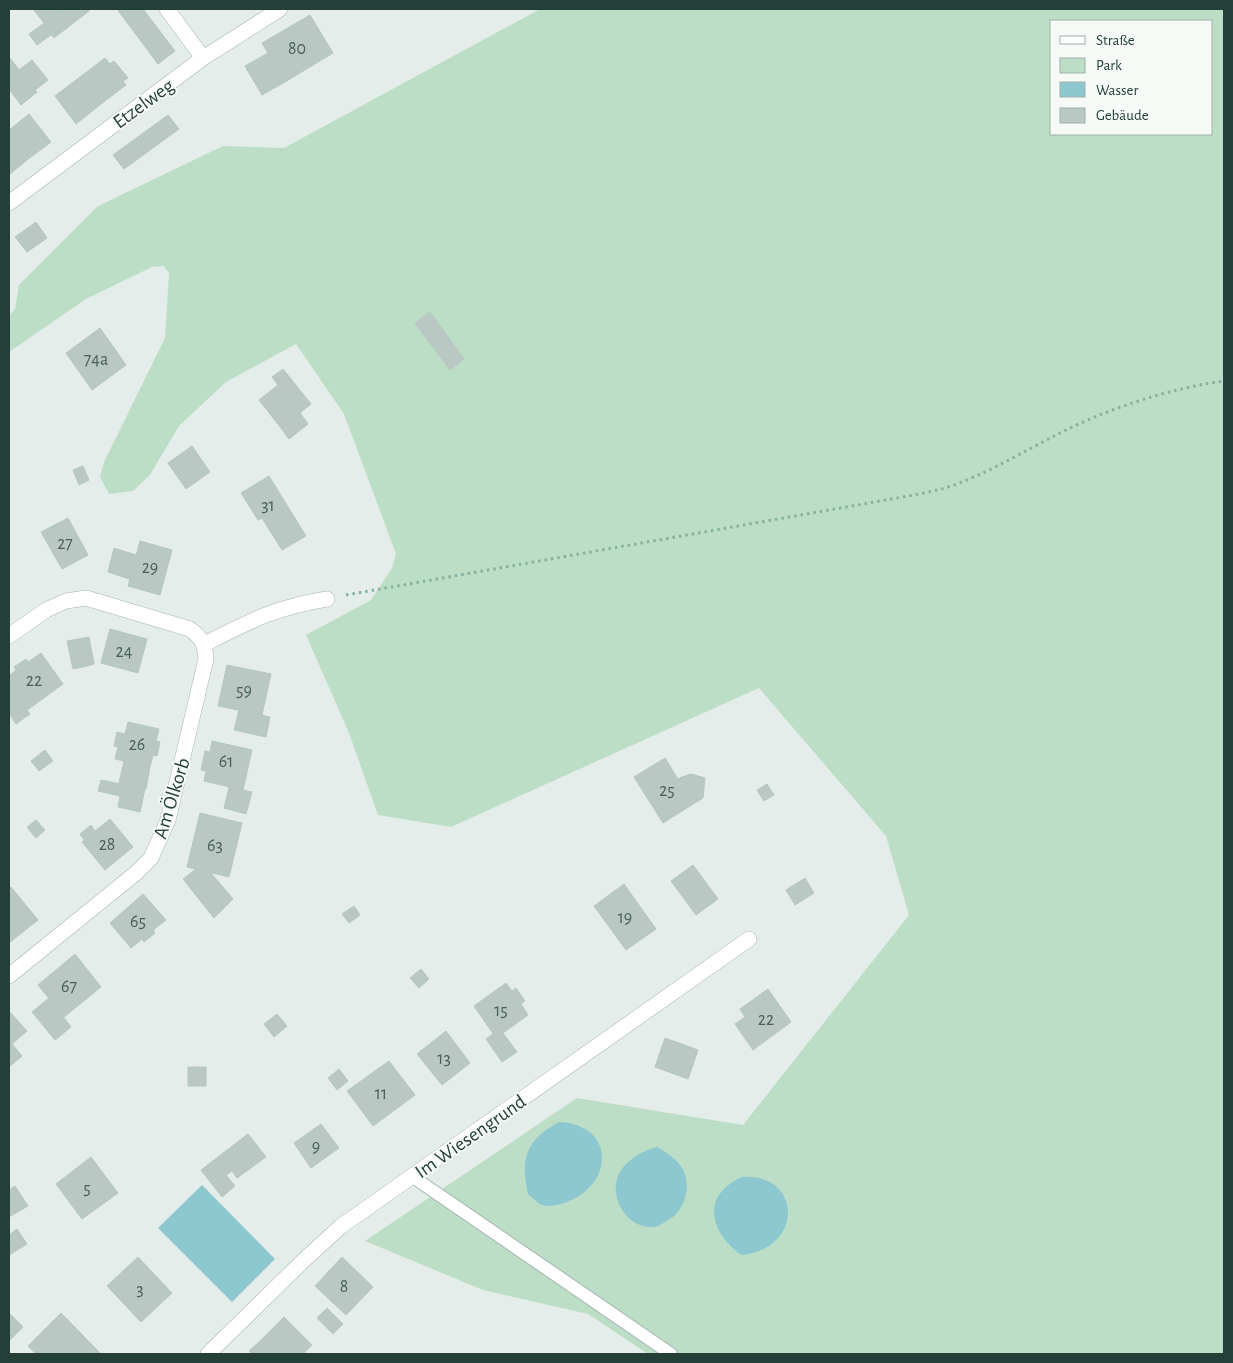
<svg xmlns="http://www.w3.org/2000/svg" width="1233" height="1363" viewBox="0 0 1233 1363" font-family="'Alegreya Sans',sans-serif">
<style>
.green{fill:#bddec6;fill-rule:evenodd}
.water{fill:#8dc8d1}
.building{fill:#b9c8c2;stroke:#b6c7c0}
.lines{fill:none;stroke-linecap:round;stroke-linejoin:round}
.service-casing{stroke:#a6b5b0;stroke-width:14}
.minor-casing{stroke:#a6b5b0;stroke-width:16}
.tertiary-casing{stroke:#a6b5b0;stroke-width:16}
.path{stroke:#85b1a2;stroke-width:3;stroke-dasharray:2.5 4;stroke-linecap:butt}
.service{stroke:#fff;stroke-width:12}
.minor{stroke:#fff;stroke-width:15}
.tertiary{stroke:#fff;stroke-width:15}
.labels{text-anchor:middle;stroke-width:4;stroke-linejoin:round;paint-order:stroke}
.number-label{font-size:18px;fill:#48615a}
.street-label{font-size:20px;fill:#233f37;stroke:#f5faf7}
</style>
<rect width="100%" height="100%" fill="#e4ede9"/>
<!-- green -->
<path class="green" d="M540 9H1224V1354H648L588 1314 483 1290 365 1241 577 1098 743 1125 909 915 886 836 759 688 451 827 378 815 349 733 306 635 371 600 392 568 396 554 344 414 296 344 226 382 179 426 150 475 133 491 109 494 100 477 104 462 165 338 169 273 164 266 152 267 86 299 9 352V316L15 309 19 285 98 206 223 146 284 148ZM1052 21H1212V134H1052Z"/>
<!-- water -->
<path class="water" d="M559 1122C615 1124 615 1184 567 1202 559 1205 548 1208 540 1204 536 1202 532 1197 528 1194 520 1158 526 1140 559 1122Z
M657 1147C674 1157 687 1166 687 1187 686 1200 681 1212 670 1219 665 1222 658 1227 653 1227 628 1229 609 1199 618 1176 624 1161 642 1151 657 1147Z
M742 1177C804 1173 803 1250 741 1255 709 1232 701 1195 742 1177Z
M202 1185 275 1259 232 1302 158 1228Z"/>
<!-- building -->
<path class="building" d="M33 9H63L44 23Z
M63 9H88L89 11 54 38 43 24Z
M117 9H143L175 51 158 64Z
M310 15 333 53 285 82 262 43Z
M43 24 51 35 37 45 29 34Z
M268 53 285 82 262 95 245 66Z
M9 57 37 92 21 105 9 89Z
M105 58 110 64 114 61 128 78 123 81 126 85 101 104 80 77Z
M32 60 48 80 35 90 19 70Z
M80 77 101 104 76 124 55 96Z
M29 114 51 142 27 160 9 137V130Z
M168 115 179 129 124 169 113 155Z
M9 137 27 160 9 175Z
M36 222 47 238 27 252 15 237Z
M430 312 464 359 450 370 415 323Z
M100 328 126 365 92 390 66 353Z
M283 369 311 404 281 428 259 400 278 385 272 377Z
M300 413 308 424 289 439 281 428Z
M192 446 210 472 186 489 168 463Z
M83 466 89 480 79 485 73 470Z
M269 476 306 536 282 550 262 518 258 520 241 493Z
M68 518 88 555 62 569 41 532Z
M140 541 172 550 160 595 128 586Z
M114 548 136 555 129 579 108 572Z
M110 629 147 639 138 673 101 663Z
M89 637 94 664 83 667 78 639Z
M78 639 83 667 73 669 67 641Z
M41 653 63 684 26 711 9 687V676L16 670 14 667 26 659 28 662Z
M227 665 271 674 262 715 218 706Z
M9 687 30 714 16 724 9 713Z
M239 710 270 717 266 737 234 730Z
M128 722 159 729 156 741 160 742 157 756 153 755 150 767 115 759 118 747 114 746 117 732 125 734Z
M212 741 252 750 243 790 204 781 206 771 201 770 205 751 210 752Z
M45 750 53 761 39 771 31 761Z
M665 758 678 779 682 777 698 801 663 823 634 777Z
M124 761 150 767 146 789 119 783Z
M691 774 705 778 703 798 698 801 682 777Z
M101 780 145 789 140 812 118 807 120 796 98 791Z
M767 784 774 795 764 801 757 790Z
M229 787 252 792 246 814 224 808Z
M200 813 242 823 229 877 187 867Z
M110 819 133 847 105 870 82 842 84 840 80 834 91 825 95 831Z
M36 820 45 830 36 838 27 827Z
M693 865 718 899 696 915 671 881Z
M196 869 211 873 233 899 214 918 183 879Z
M805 878 814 893 795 905 786 890Z
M624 884 656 929 626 950 594 906Z
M11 887 38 920 9 943V888Z
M143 894 166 920 153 930 155 933 144 942 142 939 131 948 110 923Z
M354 906 360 915 349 923 342 914Z
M75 954 101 987 64 1017 38 985Z
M421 969 429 979 419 988 410 978Z
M506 983 512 991 516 988 525 1001 521 1004 528 1015 496 1038 474 1006Z
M768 989 791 1022 753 1050 735 1024 745 1017 740 1009Z
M49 998 71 1027 55 1040 32 1012Z
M9 1011 27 1031 12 1044 22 1056 9 1067Z
M277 1014 287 1026 274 1037 264 1024Z
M446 1031 470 1063 442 1085 417 1054Z
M503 1033 517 1052 502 1062 486 1039 493 1034 496 1038Z
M665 1038 698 1050 688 1079 655 1067Z
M389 1061 415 1095 373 1126 347 1091Z
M188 1067H206V1086H188Z
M339 1069 348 1081 337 1090 328 1078Z
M321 1124 339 1148 311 1168 294 1143Z
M248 1134 266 1157 237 1178 232 1171 226 1175 235 1186 222 1197 201 1170Z
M91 1157 118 1193 82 1219 56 1184Z
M15 1186 28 1206 9 1217V1190Z
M17 1229 27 1244 9 1255V1235Z
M138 1257 172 1293 141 1322 107 1286Z
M342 1257 373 1287 346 1315 315 1286Z
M327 1308 343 1324 333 1334 317 1318Z
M9 1313 23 1327 9 1341Z
M61 1313 101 1354H36L28 1346Z
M284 1317 312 1345 303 1354H270L259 1342Z
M259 1342 270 1354H252L249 1351Z"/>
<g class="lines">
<!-- service casing -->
<g class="service-casing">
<path id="service" d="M413 1177 671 1354"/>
</g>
<!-- minor casing -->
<g class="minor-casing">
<path id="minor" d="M167 9 203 58
M9 636 46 610 66 601 86 598 190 629C202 638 205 644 206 659L168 820 151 858 136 873 9 976
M205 644C250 621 276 607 327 599
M208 1354 304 1260 340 1227 749 939"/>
</g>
<!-- tertiary casing -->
<g class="tertiary-casing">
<path id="tertiary" d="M9 203 203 58 280 9"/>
</g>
<!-- path -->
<path class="path" d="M346 595 863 504C890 499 919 495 945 488 986 475 1024 451 1062 432 1110 408 1171 388 1224 381"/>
<!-- service -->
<use href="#service" class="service"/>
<!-- minor -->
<use href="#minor" class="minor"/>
<!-- tertiary -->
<use href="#tertiary" class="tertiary"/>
</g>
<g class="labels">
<!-- number labels -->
<g class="number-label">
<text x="297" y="54">80</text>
<text x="96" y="365">74a</text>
<text x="268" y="511">31</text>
<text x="65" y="549">27</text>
<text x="150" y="573">29</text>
<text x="124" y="657">24</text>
<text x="34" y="686">22</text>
<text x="244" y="696">59</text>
<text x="137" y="750">26</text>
<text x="226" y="767">61</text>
<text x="667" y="796">25</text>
<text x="107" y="850">28</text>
<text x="215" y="851">63</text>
<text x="625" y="923">19</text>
<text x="138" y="927">65</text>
<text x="69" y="992">67</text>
<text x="501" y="1016">15</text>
<text x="766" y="1025">22</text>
<text x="444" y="1064">13</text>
<text x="381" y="1099">11</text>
<text x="316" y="1152">9</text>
<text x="87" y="1194">5</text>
<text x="344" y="1292">8</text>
<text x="140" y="1295">3</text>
</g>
<!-- street labels -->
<g class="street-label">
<text transform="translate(143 103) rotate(-36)" y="7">Etzelweg</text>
<text transform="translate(171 798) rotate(-73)" y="7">Am Ölkorb</text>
<text transform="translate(470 1136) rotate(-35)" y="7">Im Wiesengrund</text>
</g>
</g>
<!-- border -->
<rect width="1233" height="1363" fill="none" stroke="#233f37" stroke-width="20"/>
<!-- legend -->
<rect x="1050" y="20" width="162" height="115" fill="#f5faf7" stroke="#a1afaa"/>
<rect x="1060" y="36" width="25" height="8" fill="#ffffff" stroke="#a1afaa"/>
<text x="1096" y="45" font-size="15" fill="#233f37">Straße</text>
<rect x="1060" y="58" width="25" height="15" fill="#bddec6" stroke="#a1afaa"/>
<text x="1096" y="70" font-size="15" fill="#233f37">Park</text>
<rect x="1060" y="82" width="25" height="15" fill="#8dc8d1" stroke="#a1afaa"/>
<text x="1096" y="95" font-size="15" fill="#233f37">Wasser</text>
<rect x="1060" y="108" width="25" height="15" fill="#b9c8c2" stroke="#a1afaa"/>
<text x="1096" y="120" font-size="15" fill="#233f37">Gebäude</text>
</svg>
